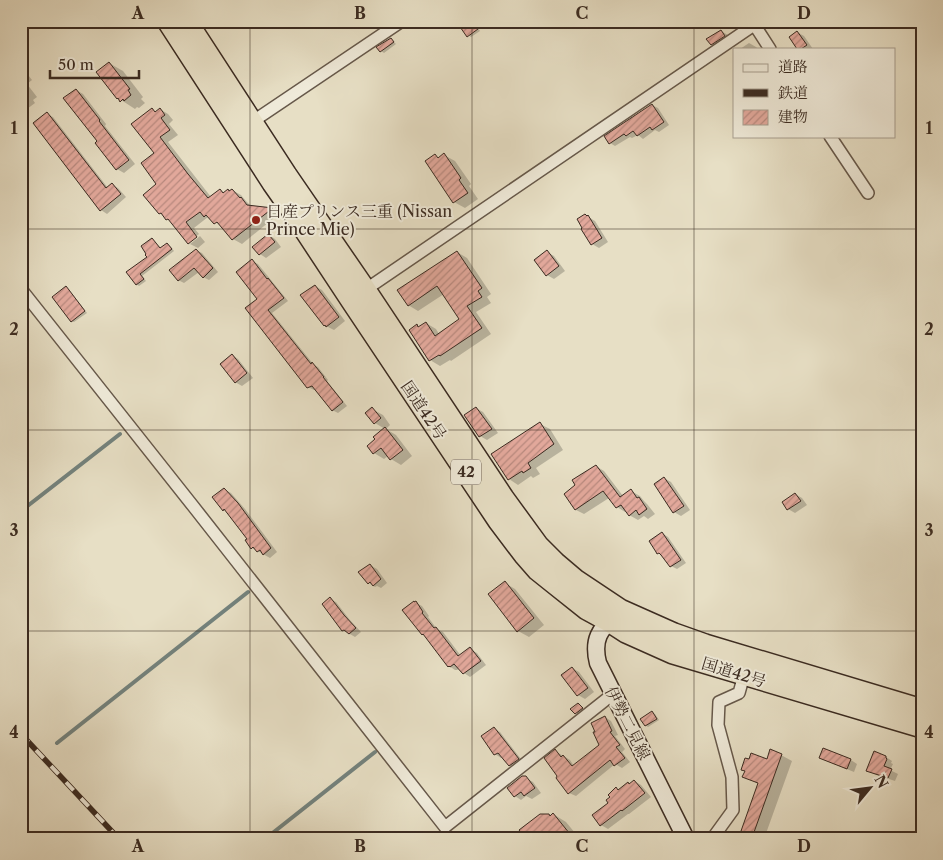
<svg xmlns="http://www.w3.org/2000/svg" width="943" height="860" viewBox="0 0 943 860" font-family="'Libre Caslon Text','Noto Serif JP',serif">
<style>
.shadow{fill:#0003}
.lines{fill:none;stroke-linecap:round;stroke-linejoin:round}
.stream{stroke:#73827d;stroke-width:4}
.building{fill:url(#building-hatch);stroke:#3b2b21}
.street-casing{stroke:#66584a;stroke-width:14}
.secondary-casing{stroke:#3b2b21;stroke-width:19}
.highway-casing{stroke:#3b2b21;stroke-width:24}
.street{stroke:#efead9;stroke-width:11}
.secondary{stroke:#efead9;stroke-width:16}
.highway{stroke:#e7dfc5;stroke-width:21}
.rail-casing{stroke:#3b2b21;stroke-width:5.5}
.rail{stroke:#efead9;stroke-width:4;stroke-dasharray:11;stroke-linecap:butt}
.grid{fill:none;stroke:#3b2b21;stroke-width:1;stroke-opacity:0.55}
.poi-dot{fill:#8f2418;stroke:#efead9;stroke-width:2}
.labels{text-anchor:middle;stroke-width:4;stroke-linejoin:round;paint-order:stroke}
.shield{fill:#efead9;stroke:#716458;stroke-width:1}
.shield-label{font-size:15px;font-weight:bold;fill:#3b2b21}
.poi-label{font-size:16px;fill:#3b2b21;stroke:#efead9;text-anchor:start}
.street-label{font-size:16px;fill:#3b2b21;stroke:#efead9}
.neatline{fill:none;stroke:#3b2b21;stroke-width:2}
.grid-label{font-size:16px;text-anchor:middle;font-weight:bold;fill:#3b2b21}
</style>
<defs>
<pattern id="building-hatch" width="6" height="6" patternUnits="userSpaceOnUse" patternTransform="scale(1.25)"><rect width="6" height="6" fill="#e2a89b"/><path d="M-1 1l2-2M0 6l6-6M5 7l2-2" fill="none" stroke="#b8897e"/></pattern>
</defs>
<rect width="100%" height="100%" fill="#e7dfc5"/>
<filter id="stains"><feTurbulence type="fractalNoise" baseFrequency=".004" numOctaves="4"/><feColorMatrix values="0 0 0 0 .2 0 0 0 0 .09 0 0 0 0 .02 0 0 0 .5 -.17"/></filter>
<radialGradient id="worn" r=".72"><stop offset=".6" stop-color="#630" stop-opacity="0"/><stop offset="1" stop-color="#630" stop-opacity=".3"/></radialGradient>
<!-- shadow -->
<path class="shadow" d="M132 21H148L139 27 134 24Z
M456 21H473L480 31 471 37 460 28Z
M721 31 728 35 731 40 718 48 712 45Z
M797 32 804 36 813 49H798Z
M391 39 396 44 384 53 381 51Z
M749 43 756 47 758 49H740Z
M109 63 123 71 143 97 141 99 145 103 139 108 137 107 135 109 118 98Z
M21 66 32 80 27 84 37 97 33 100 35 103 27 109 21 106Z
M76 90 83 94 106 124 105 126 135 164 124 173 117 169 97 143 99 141Z
M652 105 658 108 669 125 659 132 655 130 643 139 638 135 632 138 630 137 615 146 610 143Z
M160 109 168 114 173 120 169 124 178 135 168 142 211 197 220 190 225 193 232 190 241 195 246 201 252 207 272 209 280 213 242 244 233 239 224 228 208 217 194 228 199 234 190 241V244L189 243 171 221 160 213 152 110 156 112Z
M47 114 53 117 108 188 112 185 118 188 126 197 107 214 101 210Z
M444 155 455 161 471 184 469 186 478 199 465 208 454 202 435 156 440 158Z
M585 215 595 221 608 242 599 248 592 244Z
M269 235 275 239 281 247 266 258 260 254Z
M200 236 205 242 198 248 190 244Z
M152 240 161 248 167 244 170 246 174 251 142 276 146 281 139 286 136 284 128 272 149 257Z
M196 250 202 253 218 272 209 280 203 277 199 272 184 283 178 280Z
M457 252 467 258 491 294 487 297 491 303 476 312 491 334 451 361 450 360 440 366 430 360 417 326 420 328 426 323 436 329 439 334 461 320 444 294 418 311 408 305Z
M547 252 554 256 565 271 554 279 547 275Z
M252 261 258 264 288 301 272 313 314 365 318 367 328 380 327 381 347 406 338 413 332 410 316 390H314L308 387 258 299Z
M315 286 322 290 345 321 334 330 324 325Z
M66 288 69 290 87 313 74 322 71 321Z
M232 355 238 359 253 378 242 386 235 382Z
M21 362 26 369 21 372Z
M476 408 483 412 498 433 487 440 480 436 466 415Z
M372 409 383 415 390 425 386 429 396 435 412 456 401 465 391 459 388 456 384 459 374 453 385 429 375 423Z
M540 424 550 429 563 450 536 468 540 474 533 478 531 476 518 485 509 479Z
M596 466 604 471 623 496 631 491 640 496 644 501 647 504 655 514 648 519 644 516 638 520 629 515 627 511 625 512 617 507 609 498 584 514 576 510Z
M664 478 671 482 690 510 681 516 674 512 655 484Z
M224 489 231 493 245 509 277 552 270 558 252 548 248 539 228 512 224 510Z
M795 494 802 498 807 505 795 513 788 509Z
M662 533 668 537 686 563 677 569 671 566 664 556 658 553Z
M370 565 377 569 387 583 381 588 377 586 375 587 369 583Z
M505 583 515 589 544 625 529 637 518 631 489 594Z
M330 599 336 602 350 620 361 632 355 637 343 630Z
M416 603 422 606 429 616 428 617 437 629 443 632 461 656 470 649 477 653 486 665 470 677 464 673 460 668 457 670H455L449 666 427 637 422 634Z
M572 668 579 672 594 692 585 699 578 695Z
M578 704 585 711 579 715 572 709Z
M652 712 655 714 659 720 648 727 645 725Z
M605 717 611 721 618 735 615 736 625 749 622 752 630 762 622 768 615 764 576 796 569 793 555 751 570 760 574 766 601 745Z
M494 728 500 732 524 763 516 769 510 766 503 757 501 758 495 754 483 737Z
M781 755 792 761 764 839H759L742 830 759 784 744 777 750 761 767 760Z
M820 757 851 760 857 764 854 772 827 761Z
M886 757 892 761 891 763 893 764 890 770 898 774 895 781 874 774 868 771Z
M526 778 533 782 541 793 532 799 526 796 521 800 515 796Z
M634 781 641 785 651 797 629 814H628L608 829 601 825 611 797 616 789 619 790 628 783 630 785Z
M553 814 566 822 580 839H528Z
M21 824 27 831 26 832 33 839H21Z"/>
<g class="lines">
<!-- stream -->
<path class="stream" d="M21 511 120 434
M57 743 248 592
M265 839 375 752"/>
</g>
<!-- building -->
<path class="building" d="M456 21H472L478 29 467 37Z
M721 30 725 36 711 45 706 39Z
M797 31 807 45 801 49H797L789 37Z
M391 38 394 42 380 52 376 47Z
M109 62 130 89 128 90 131 95 124 101 123 99 120 102 118 98 117 99 96 72Z
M76 89 100 120 99 121 129 160 116 170 95 143 97 141 63 98Z
M652 104 664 122 652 130 650 127 637 136 633 131 626 136 624 134 609 144 604 136Z
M152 108 155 112 160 108 165 115 161 118 170 130 160 137 188 174 208 198 220 189 223 193 228 189 229 191 232 189 240 198 241 197 247 205 273 208 232 240 217 222 214 224 206 215 204 217 200 212 186 222 197 237 188 244 168 219 166 220 161 213 159 214 143 195 156 184 141 163 154 153 131 124Z
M47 112 106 188 112 183 121 194 100 211 33 123Z
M444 153 461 178 459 180 468 193 453 203 425 161 435 154 438 158Z
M585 214 587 216 588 215 602 238 591 245 581 229 582 228 577 219Z
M268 234 275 242 259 255 252 247Z
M152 238 160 248 167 243 172 249 140 274 144 279 136 285 126 272 147 257 145 255 146 254 141 246Z
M196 249 213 268 203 278 194 268 178 281 169 270Z
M547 250 559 266 546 276 534 260Z
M457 251 482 288 478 291 482 297 467 306 482 328 440 356 439 355 429 361 409 330 417 324 418 327 426 322 435 336 459 319 437 286 408 306 397 290Z
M252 259 267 279 268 278 284 298 268 310 311 364 312 362 324 377H323L343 402 332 411 312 386 307 388 245 308 257 299 236 272Z
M315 285 339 317 326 327 325 325 324 326 300 295Z
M66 286 85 311 71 322 52 297Z
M232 354 247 373 235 383 220 364Z
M372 407 381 418 374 424 365 413Z
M476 407 492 429 479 437 464 415Z
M540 422 554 444 528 463 531 468 523 473 522 471 508 480 491 454Z
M385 427 403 450 390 460 381 448 373 454 367 446 375 439 373 437Z
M596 465 620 497 631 489 637 498 639 497 647 509 639 515 636 510 629 516 621 505 616 508 603 491 575 510 564 494 575 485 572 480Z
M664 477 684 506 673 513 654 484Z
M224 488 238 503 271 548 263 555 260 550 257 552 253 547 251 549 245 540 247 539 224 509 223 511 212 497Z
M795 493 801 501 787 510 782 502Z
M662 532 681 560 670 567 661 555 659 553 657 554 656 552 649 541Z
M370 564 381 579 373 586 370 582 368 584 358 572Z
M505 581 534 618 517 632 488 594Z
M330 597 344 615 356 628 349 634 344 630 342 631 322 604Z
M414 601V602L416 601 423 612 422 613 434 628 436 627 458 656 470 647 481 661 463 674 454 664 450 667 449 666 448 667 423 634 422 635 402 610Z
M572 667 588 688 577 696 561 675Z
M578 703 583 708 575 714 570 709Z
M652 711 657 719 645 726 640 719Z
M605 716 612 731 610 732 620 745 616 747 625 758 614 766 610 760 568 794 556 778 557 776 544 758 555 749 561 757 563 755 572 766 599 745 593 732H595L591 723Z
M494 727 519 759 509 766 498 753 494 755 481 736Z
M823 748 851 759 847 769 819 758Z
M770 749 782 754 753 835 741 831 758 783 742 777 745 771 741 770 745 758 749 759 751 753 767 759Z
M874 751 886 756V758L887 759 884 766 892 769 888 778 866 771Z
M522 776H526L535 788 524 796 521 792 514 797 507 788Z
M634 780 645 793 622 811 621 810 600 826 592 815 608 803 606 800 610 797 608 795 616 787 618 790 628 782 629 784Z
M553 813 574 839H526L519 830 540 814H549L550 816Z"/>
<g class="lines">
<!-- street casing -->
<g class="street-casing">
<path id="street" d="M752 21 770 49
M252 122 402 21
M830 136 868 193
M21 289 193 506 445 827 613 694
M365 290 754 25
M712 839 733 810 732 777 718 725 719 702 739 693 744 675"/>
</g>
<!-- secondary casing -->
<g class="secondary-casing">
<path id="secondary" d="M616 613C600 630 592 639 598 663L686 839"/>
</g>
<!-- highway casing -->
<g class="highway-casing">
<path id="highway" d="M168 21 273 183 294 213 352 301 499 521 524 554 538 570 553 582 587 609 609 621 626 632 673 653 922 727
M186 21 286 175 365 290 503 498 538 546 555 563 575 580 620 610 674 634 705 645 922 710"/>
</g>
<!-- street -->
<use href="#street" class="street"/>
<!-- secondary -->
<use href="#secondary" class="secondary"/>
<!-- highway -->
<use href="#highway" class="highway"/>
<!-- rail casing -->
<g class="rail-casing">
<path id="rail" d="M21 734 119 839"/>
</g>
<!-- rail -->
<use href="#rail" class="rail"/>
</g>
<!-- grid -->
<path class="grid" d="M250 21V839M472 21V839M694 21V839M21 229H922M21 430H922M21 631H922"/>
<!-- markers -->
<circle class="poi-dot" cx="256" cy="220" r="5"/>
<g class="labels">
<!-- shield labels -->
<rect class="shield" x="451" y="459.5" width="30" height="25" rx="4"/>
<g class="shield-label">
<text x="466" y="477">42</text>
</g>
<!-- poi labels -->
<g class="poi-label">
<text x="266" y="217">日産プリンス三重 (Nissan<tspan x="266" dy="18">Prince Mie)</tspan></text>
</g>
<!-- street labels -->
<g class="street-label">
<text transform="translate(424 410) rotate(56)" y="6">国道42号</text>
<text transform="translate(734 672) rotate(17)" y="6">国道42号</text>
<text transform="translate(628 723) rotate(63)" y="6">伊勢二見線</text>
</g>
</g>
<!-- margin -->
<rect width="943" height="860" fill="none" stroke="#e7dfc5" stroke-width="55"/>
<!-- legend -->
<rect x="733" y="48" width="162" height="90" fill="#efead9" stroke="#a79e8f"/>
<rect x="743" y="64" width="25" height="8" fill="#efead9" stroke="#a79e8f"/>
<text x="778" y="72" font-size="15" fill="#3b2b21">道路</text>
<rect x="743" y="89" width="25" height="8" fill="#3b2b21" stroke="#a79e8f"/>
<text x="778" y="98" font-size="15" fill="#3b2b21">鉄道</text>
<rect x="743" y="110" width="25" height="15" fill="url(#building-hatch)" stroke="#a79e8f"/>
<text x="778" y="122" font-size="15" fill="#3b2b21">建物</text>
<!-- north arrow -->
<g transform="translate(870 788) rotate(61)" stroke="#efead9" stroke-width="4" paint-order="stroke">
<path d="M0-4L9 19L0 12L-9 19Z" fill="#3b2b21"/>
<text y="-8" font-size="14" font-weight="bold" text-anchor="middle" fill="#3b2b21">N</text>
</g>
<!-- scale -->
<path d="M50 70v8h89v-8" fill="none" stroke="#3b2b21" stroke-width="2.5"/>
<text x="58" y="70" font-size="15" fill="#3b2b21" stroke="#efead9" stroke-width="4" paint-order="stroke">50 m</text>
<rect x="28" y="28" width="888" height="804" class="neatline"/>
<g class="grid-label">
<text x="138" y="19">A</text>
<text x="360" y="19">B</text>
<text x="582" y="19">C</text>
<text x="804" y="19">D</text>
<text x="14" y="134">1</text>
<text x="929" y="134">1</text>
<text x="14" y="335">2</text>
<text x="929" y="335">2</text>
<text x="14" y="536">3</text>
<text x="929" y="536">3</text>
<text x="14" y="738">4</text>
<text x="929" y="738">4</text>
<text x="138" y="852">A</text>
<text x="360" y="852">B</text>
<text x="582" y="852">C</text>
<text x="804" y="852">D</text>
</g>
<rect width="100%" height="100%" filter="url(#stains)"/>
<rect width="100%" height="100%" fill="url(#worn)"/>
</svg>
